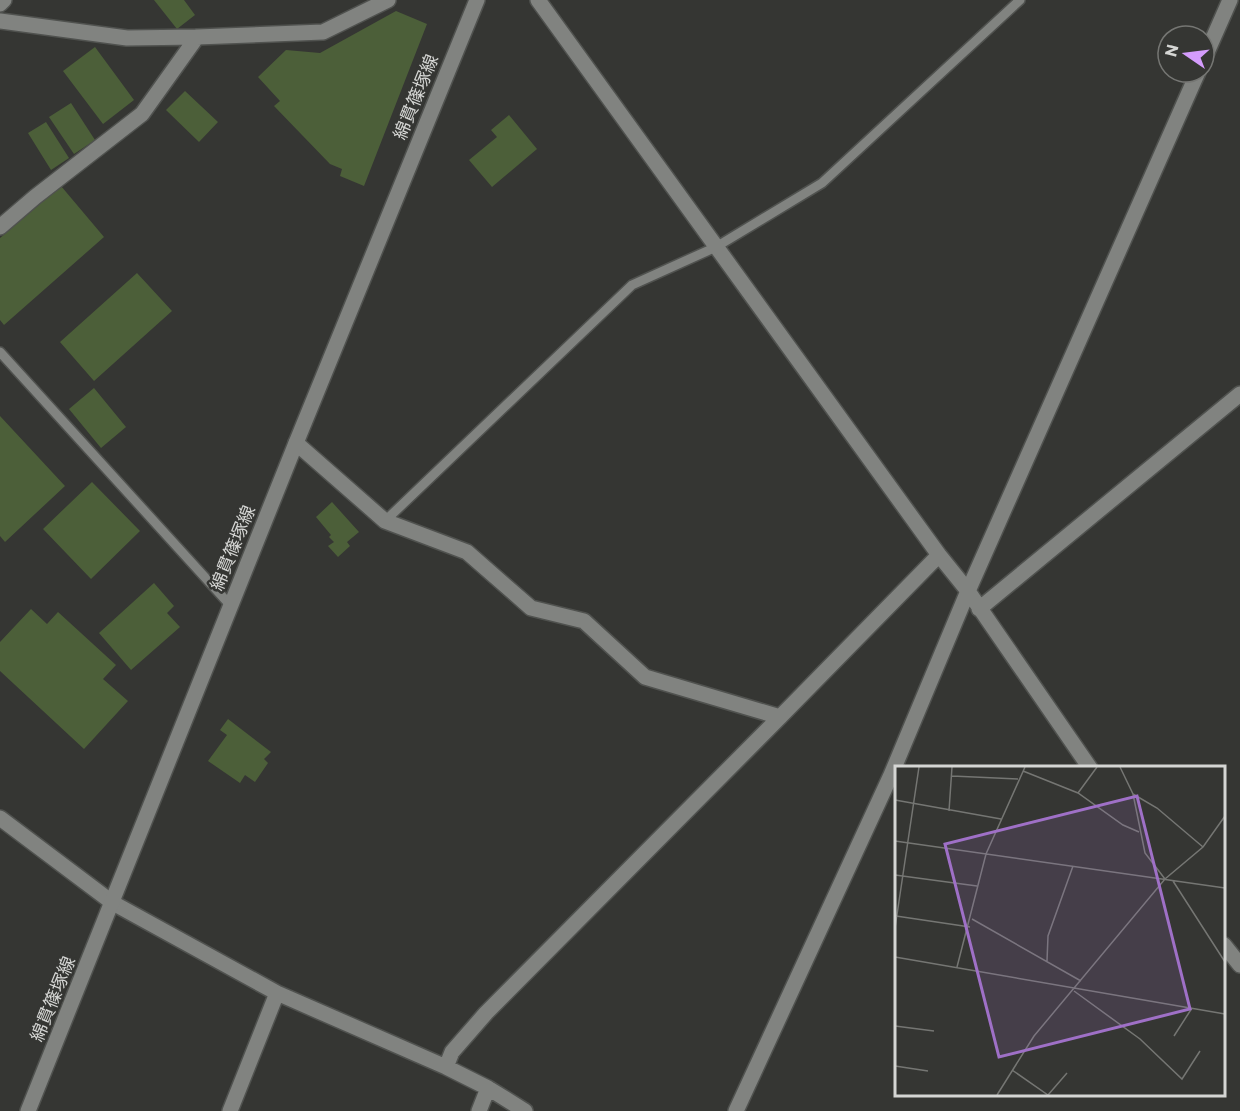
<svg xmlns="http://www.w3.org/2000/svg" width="1240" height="1111" viewBox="0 0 1240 1111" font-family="Commissioner,'Noto Sans JP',sans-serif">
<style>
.building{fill:#4c5f39}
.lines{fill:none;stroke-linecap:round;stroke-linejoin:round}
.service-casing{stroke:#50524f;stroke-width:12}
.minor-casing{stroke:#50524f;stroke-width:18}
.secondary-casing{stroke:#50524f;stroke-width:18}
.service{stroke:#818380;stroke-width:9}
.minor{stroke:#818380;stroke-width:15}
.secondary{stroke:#818380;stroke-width:15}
.labels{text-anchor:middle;stroke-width:5;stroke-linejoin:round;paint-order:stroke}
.street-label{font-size:18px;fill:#d5d6d4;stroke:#353633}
.inset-road{fill:none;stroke:#757673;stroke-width:1.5}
.view{fill:#9f70c7;fill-opacity:0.15;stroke:#9f70c7;stroke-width:3}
.inset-edge{fill:none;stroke:#d5d6d4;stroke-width:3}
</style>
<rect width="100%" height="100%" fill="#353633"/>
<!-- building -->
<path class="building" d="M154 0H184L195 15 177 29Z
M396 11 427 24 364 186 340 176 342 169 330 164 274 106 280 101 258 77 286 50 320 53Z
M95 47 134 100 103 124 63 71Z
M185 91 218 122 199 142 166 110Z
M71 103 95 140 74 154 49 117Z
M509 115 537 149 492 187 469 160 497 137 491 130Z
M46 122 69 158 51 170 28 133Z
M61 186 104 237 4 325 0 320V238Z
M137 273 172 311 94 381 60 342Z
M94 388 126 427 101 448 69 409Z
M0 416 65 486 5 542 0 536Z
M92 482 140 531 91 579 43 529Z
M332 502 359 532 347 542 350 546 338 557 328 546 334 542 329 537 331 535 316 517Z
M154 583 174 606 167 613 180 627 131 670 99 633Z
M31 609 47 624 58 612 116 665 103 679 128 701 84 749 0 671V642Z
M228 719 271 752 264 759 268 763 255 782 245 775 240 783 208 761 227 735 220 730Z"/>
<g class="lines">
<!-- service casing -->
<g class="service-casing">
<path id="service" d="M0 352 231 606
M385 521 632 285 716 247 822 183 1020 0"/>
</g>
<!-- minor casing -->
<g class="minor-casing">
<path id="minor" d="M538 0 939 555 968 591 1090 768
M0 4 4 0
M0 21 127 38 197 37 323 32 388 0
M1204 59 1230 0
M0 227 35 197 142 114 197 37
M296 443 385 521 467 552 531 608 584 621 645 677 780 717
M979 609 1240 394
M0 818 113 903 277 993 446 1067 488 1088 525 1111
M1224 945 1240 965
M446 1067 452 1052 486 1013 780 717 939 555
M230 1111 277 993
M479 1111 488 1088
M736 1111 891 775 968 591 1198 72"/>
</g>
<!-- secondary casing -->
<g class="secondary-casing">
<path id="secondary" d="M28 1111 296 443 477 0"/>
</g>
<!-- service -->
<use href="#service" class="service"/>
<!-- minor -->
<use href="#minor" class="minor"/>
<!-- secondary -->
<use href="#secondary" class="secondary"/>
</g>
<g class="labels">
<!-- street labels -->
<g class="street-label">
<text transform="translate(416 97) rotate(-68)" y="6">綿貫篠塚線</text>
<text transform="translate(233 548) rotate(-68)" y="6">綿貫篠塚線</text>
<text transform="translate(53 999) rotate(-68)" y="6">綿貫篠塚線</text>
</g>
</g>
<!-- overview -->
<g transform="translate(895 766)">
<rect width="330" height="330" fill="#353633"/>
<path class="inset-road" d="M225 1 238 28 250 87 270 113M128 5 183 27 228 59 244 66M57 10 123 13M183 27 202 1M238 28 262 42 308 81M0 34 106 53M54 45 57 1M0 75 330 122M0 109 82 120M278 115 330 196M1 150 75 161M77 153 186 215M0 162 24 1M0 191 330 248M152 195 153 170 178 100M62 201 91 88 130 1M179 225 245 273 287 313 305 285M0 260 39 265M279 270 297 242M0 300 33 305M117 304 153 329 172 307M102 329 139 270 270 113 308 81 330 50"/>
<path class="view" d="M242 30 295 243 104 291 50 78Z"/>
<rect width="330" height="330" class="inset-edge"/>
</g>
<!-- north arrow -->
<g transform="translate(1186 54) rotate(284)"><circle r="28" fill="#353633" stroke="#757673" stroke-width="1.5"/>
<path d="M0-4.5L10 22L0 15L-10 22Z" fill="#d49cfc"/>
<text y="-9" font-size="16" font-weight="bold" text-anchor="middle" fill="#d5d6d4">N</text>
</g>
</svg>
